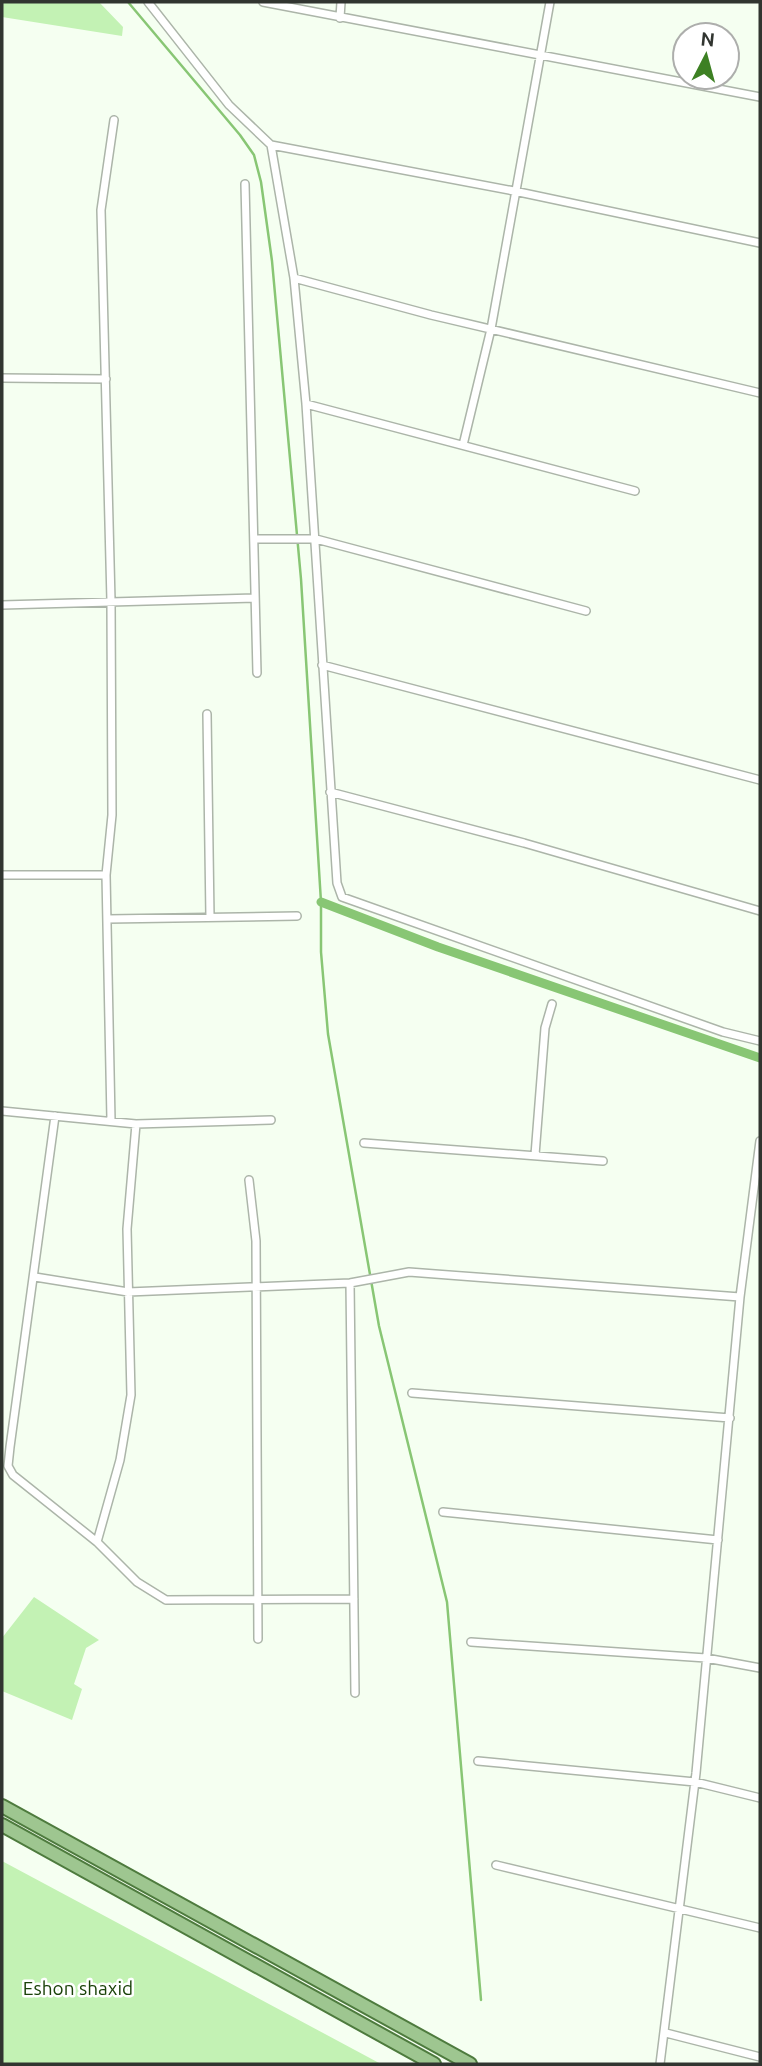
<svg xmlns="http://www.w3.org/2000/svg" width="762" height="2066" viewBox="0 0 762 2066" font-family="Ubuntu,sans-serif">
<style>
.green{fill:#c3f2b4}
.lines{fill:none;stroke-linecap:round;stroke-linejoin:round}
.stream{stroke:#88c674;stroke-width:2.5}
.canal{stroke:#88c674;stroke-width:9}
.minor-casing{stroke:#acb5a9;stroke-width:10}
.primary-casing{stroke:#4e7b3e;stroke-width:16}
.minor{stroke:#fff;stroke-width:7}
.primary{stroke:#9ec690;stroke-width:12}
.labels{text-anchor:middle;stroke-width:5;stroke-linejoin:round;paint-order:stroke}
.park-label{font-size:19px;fill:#1a4209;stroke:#fff}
</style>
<rect width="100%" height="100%" fill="#f5fff1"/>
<!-- green -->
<path class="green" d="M2 2H99L123 27 122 36 2 17Z
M34 1597 99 1640 86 1648 74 1684 82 1689 72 1720 2 1691V1638Z
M2 1861 381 2064H2Z"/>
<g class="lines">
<!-- stream -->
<path class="stream" d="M128 2 240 135 254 155 261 182 272 261 301 579 321 902V952L328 1034 379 1326 447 1602 481 2000"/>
<!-- canal -->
<path class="canal" d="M321 902 438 947 760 1058"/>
<!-- minor casing -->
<g class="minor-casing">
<path id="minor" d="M148 2 229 105 271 145 294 278 306 404 337 883 342 897 723 1032 760 1041
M263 2 760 97
M340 18 341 2
M271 145 514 191 760 243
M245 184 257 673
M294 278 431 315 760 393
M2 378 106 379
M306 404 635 491
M463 445 491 329 550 2
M254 539H316L586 611
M2 605 255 598
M322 665 760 780
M207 714 210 917
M330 792 524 843 760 911
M2 875H106
M108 919 297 916
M2 1111 136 1124 271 1120
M55 1116 10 1447 8 1466 13 1475 97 1542 137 1582 166 1600 354 1599
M111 1120 106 875 112 815 111 601 101 210 114 120
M364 1143 603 1161
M535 1155 545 1028 552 1004
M249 1180 256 1241 258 1639
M35 1277 128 1292 350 1283 409 1272 740 1297
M350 1283 355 1693
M412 1393 730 1418
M443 1512 718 1540
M97 1542 120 1460 131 1395 127 1229 136 1124
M471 1642 706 1658 760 1668
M478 1761 695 1782 760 1798
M496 1865 760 1928
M666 2033 760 2057
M660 2064 696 1773 740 1297 760 1141"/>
</g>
<!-- primary casing -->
<g class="primary-casing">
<path id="primary" d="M2 1806 470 2064
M2 1825 434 2064"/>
</g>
<!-- minor -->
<use href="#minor" class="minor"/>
<!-- primary -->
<use href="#primary" class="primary"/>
</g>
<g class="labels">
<!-- park labels -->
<g class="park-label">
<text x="78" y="1995">Eshon shaxid</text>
</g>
</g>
<!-- border -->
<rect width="762" height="2066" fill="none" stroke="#313530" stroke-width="7"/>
<!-- north arrow -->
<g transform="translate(706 56) rotate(6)"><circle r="33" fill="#ffffff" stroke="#adaeac" stroke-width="2"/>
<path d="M0-5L12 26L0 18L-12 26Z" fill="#3d8023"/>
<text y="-10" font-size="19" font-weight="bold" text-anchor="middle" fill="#313530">N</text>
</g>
</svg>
